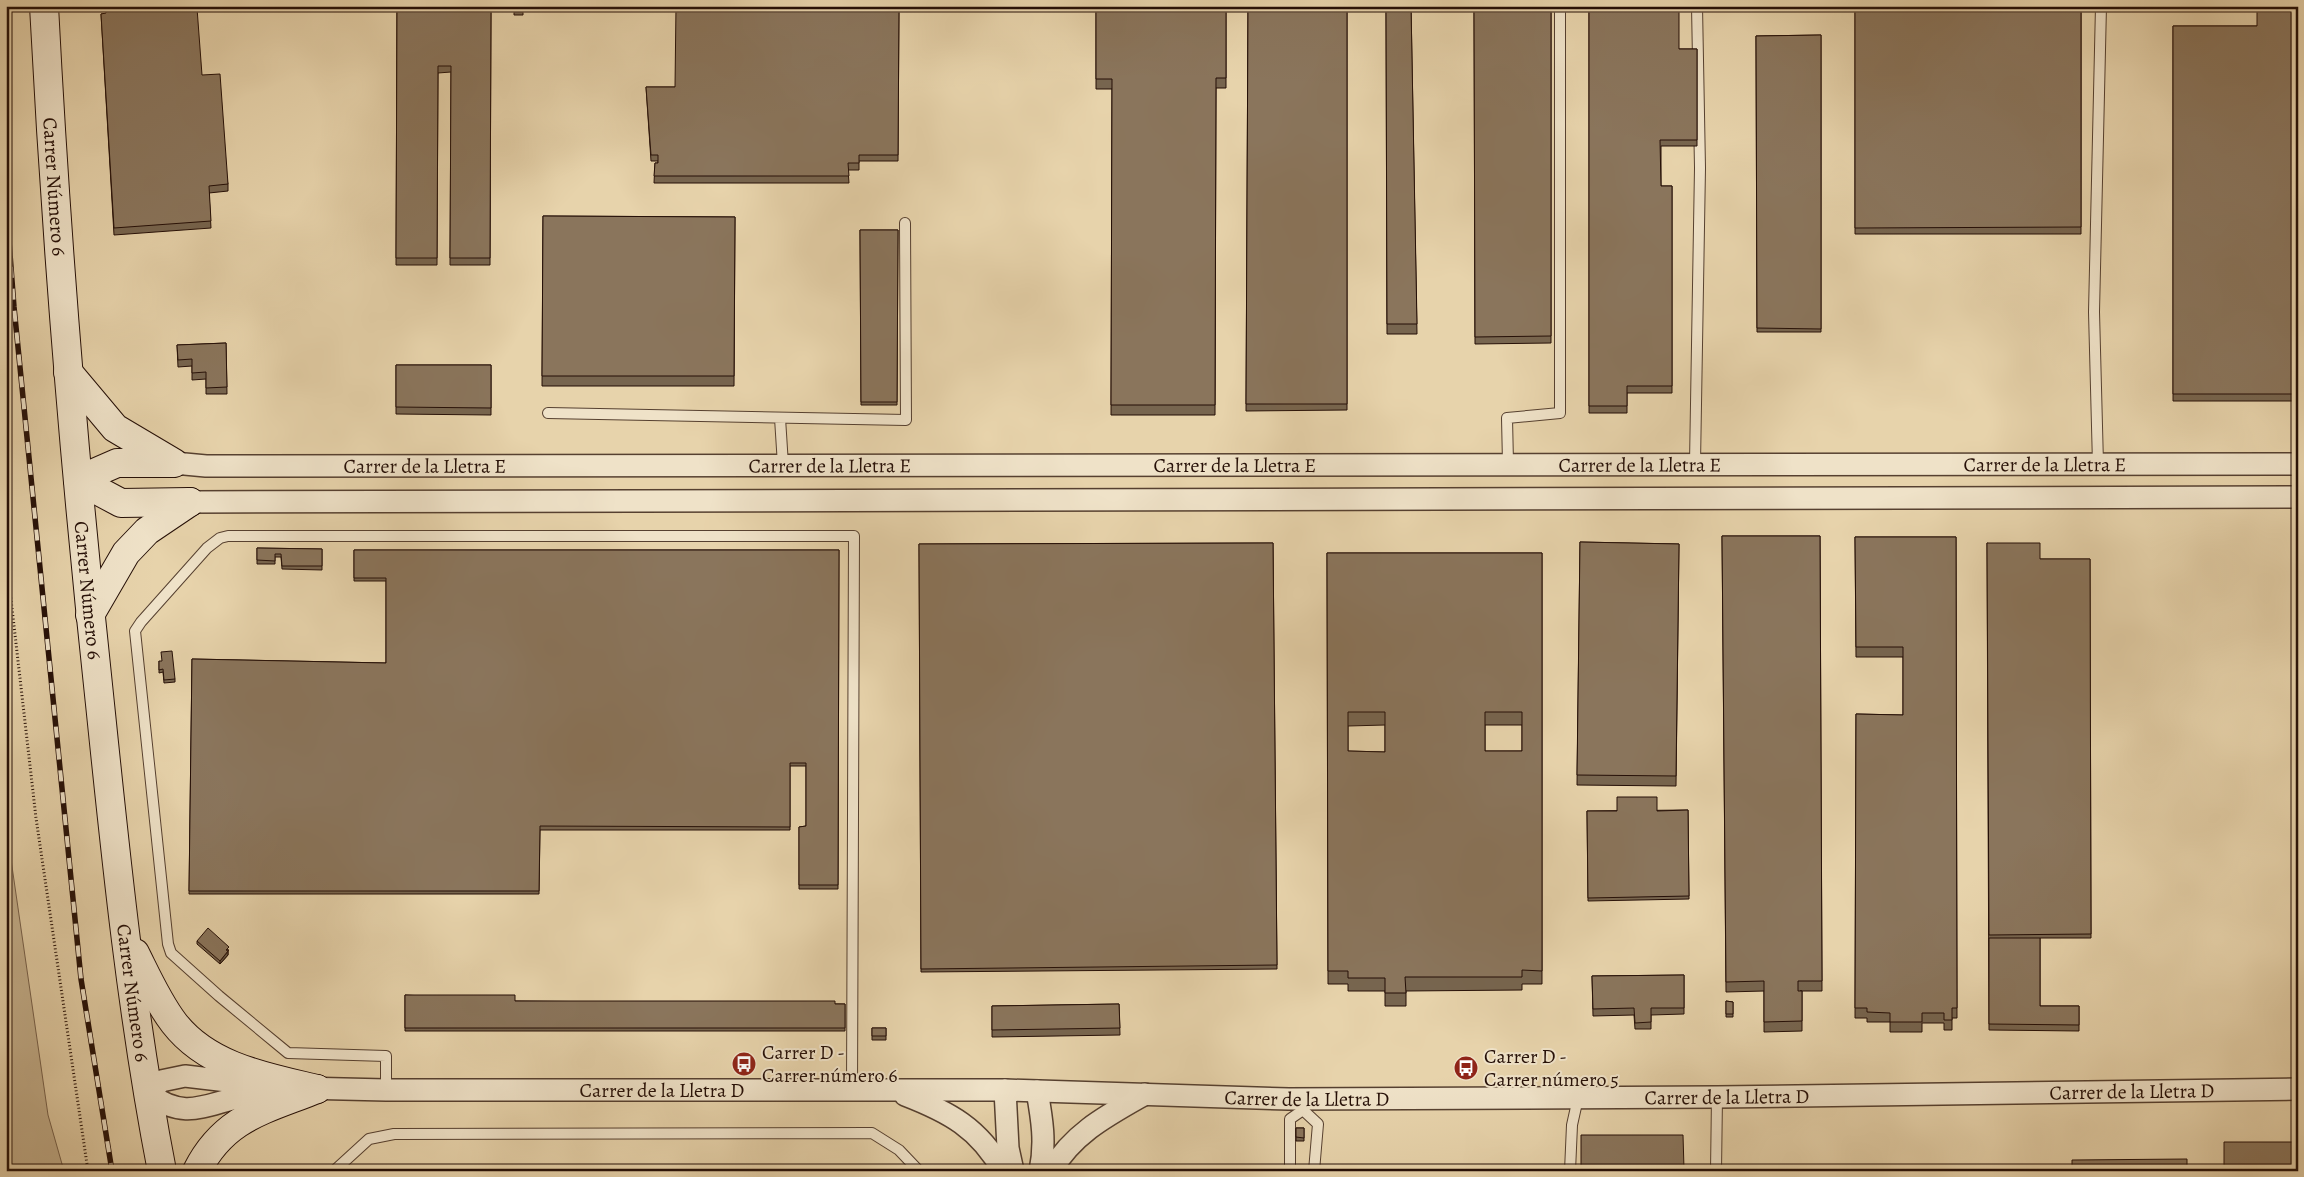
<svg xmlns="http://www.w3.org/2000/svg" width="2304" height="1177" font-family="Alegreya,serif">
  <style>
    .green { fill: #c6b28f; stroke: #76604b }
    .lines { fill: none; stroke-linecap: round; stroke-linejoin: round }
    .service-casing { stroke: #564030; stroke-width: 12 }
    .minor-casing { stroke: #564030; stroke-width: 24 }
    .secondary-casing { stroke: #250f07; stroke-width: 30 }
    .path { stroke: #250f07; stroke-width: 3; stroke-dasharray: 1 2.5; stroke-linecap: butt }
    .service { stroke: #efe2c8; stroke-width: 10 }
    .minor { stroke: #efe2c8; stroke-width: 21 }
    .secondary { stroke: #efe2c8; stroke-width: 28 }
    .rail-casing { stroke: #250f07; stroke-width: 5.5 }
    .rail { stroke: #efe2c8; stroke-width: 4; stroke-dasharray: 11; stroke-linecap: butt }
    .wall { fill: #77654f; stroke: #250f07; fill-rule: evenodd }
    .shaded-wall { fill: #615240; stroke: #250f07 }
    .building { fill: #8a755c; stroke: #250f07; fill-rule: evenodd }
    .labels { text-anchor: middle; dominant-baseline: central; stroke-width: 4; stroke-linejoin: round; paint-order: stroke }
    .street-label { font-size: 20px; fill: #250f07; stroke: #efe2c8 }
    .poi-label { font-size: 20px; fill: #250f07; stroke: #efe2c8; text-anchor: start }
  </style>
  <rect width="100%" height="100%" fill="#e7d3ab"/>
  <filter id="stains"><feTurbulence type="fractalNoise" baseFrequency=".004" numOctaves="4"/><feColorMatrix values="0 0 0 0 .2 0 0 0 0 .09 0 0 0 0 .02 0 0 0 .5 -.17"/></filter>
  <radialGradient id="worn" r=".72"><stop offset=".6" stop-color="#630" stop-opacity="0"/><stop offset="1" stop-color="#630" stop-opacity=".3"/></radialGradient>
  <path class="green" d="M6,825L48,1115L64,1171H6Z"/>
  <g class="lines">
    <defs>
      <path id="service" d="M548,413L906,420L905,223
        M780,418L783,465
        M1508,463L1507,418L1560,413V6
        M1695,463L1700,168L1697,6
        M2098,464L2094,312L2101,6
        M386,1090V1056L288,1053L219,996L171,953L168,944L135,631L141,622L207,548L220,538L228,536H854L852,1091
        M1303,1098V1110L1318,1124L1314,1171
        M334,1171L369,1139L394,1134L872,1133L899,1150L919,1171
        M1290,1171V1119L1303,1110
        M1570,1171L1572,1125L1578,1098
        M1716,1171L1717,1097"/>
      <g id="minor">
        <path id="s1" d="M174,463L206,466L2298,464"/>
        <path d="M190,502L2298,497"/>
        <path d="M270,1086L185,1076L161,1081L149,1094C186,1121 205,1104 245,1096C261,1092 279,1092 296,1091"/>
        <path id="s2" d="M301,1088L386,1090H1005L1289,1099L1717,1097L2298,1089"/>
        <path d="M1005,1090L1008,1148L1013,1171"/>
        <path d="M1037,1091C1042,1119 1046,1143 1040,1171"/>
        <path d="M905,1095C949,1112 979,1128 1003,1171"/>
        <path d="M1051,1171C1073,1133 1108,1115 1145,1094"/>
      </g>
      <g id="secondary">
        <path id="s3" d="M44,6C56,239 75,472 100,704C116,860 132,1017 162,1171"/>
        <path d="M68,372L115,428L174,463"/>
        <path d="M78,480L121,503L190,502"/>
        <path d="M78,480L117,463H172"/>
        <path d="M90,615L126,553L147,531L190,502"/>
        <path d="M135,953C147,977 158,1002 174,1023C208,1067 266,1077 317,1089"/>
        <path d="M197,1171C224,1117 265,1110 317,1089"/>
      </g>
    </defs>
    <use href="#service" class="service-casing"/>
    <use href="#minor" class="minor-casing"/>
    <use href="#secondary" class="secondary-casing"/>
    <path class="path" d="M6,556L36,818L88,1171"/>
    <use href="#service" class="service"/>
    <use href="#minor" class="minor"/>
    <use href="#secondary" class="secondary"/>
    <defs>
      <path id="rail" d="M6,201L14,307L81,979L112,1171"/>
    </defs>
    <use href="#rail" class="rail-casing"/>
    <use href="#rail" class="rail"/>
  </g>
  <path class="wall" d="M397,6H491L490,265H450L451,72L438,73L437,265H396Z
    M514,6H523V15H514Z
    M899,6L898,161H859V170H848L849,183H654L655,163H658V161H651L646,87H675Z
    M1096,6H1226V88H1216L1215,415H1111L1112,89H1096Z
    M1248,6H1347V410L1246,411Z
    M1386,6H1411L1417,334H1387Z
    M1474,6H1551V343L1475,344Z
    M1589,6L1679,49H1697V146H1661V186H1672V393H1627V413H1589Z
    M1855,6H2081V234H1855Z
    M2298,6V401H2173V26H2257Z
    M137,11L202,75L228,184V191L209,193L211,228L114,235L101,14Z
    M1821,35V332H1757L1756,36Z
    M543,216L735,217L734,386H542Z
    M860,230H898L897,405H861Z
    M226,343L227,394H206V379L192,380V366L178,367L177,345Z
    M396,365H491V415L396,414Z
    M1722,536H1820L1822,991H1800H1802V1031L1764,1032V991L1726,992Z
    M1855,537H1956L1957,1018H1952V1030H1944V1023H1922V1032H1890V1022H1867V1018H1855L1856,714L1903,715V657H1856Z
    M1580,542L1679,544L1676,786L1577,785Z
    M1273,543L1277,969L921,972L919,544Z
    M1987,543L2040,559H2090L2091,938H2040V1006H2079V1031L1989,1030Z
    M257,548L322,549V570L282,569L281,557H275V564H257Z
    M354,550H839L838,889H799V827L806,826V766H790V830H540L539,894H189L192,659L386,663V581H354Z
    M1327,553H1542V984H1522V990L1406,991V1006H1385V991H1348V984H1328ZM1385,725V752L1348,751V726ZM1485,725H1522V751H1485Z
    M159,661L175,679V682L164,683L163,672L159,673Z
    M1688,810L1689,899L1588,901L1587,811Z
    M197,941L229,950L228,951V955L220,964L197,944Z
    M1684,975V1014L1651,1015V1029H1635L1634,1015L1593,1016L1592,976Z
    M405,995L515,1001L845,1004V1031H405Z
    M1726,1001L1733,1002V1017H1726Z
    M1119,1004L1120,1035L992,1037V1006Z
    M872,1028H886V1040H872Z
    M1296,1128H1304V1141H1296Z"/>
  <path class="shaded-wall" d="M228,951V955L220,964V961Z"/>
  <path class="building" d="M137,6V11L197,8L202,75L220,74L228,184L209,186L211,221L114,228L101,14L106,13V9Z
    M397,6H491L490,258H450L451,66H438L437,258H396Z
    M514,6H523V12H514Z
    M676,6H899L898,155H859V163H848L849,176H654L655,163H658V155H651L646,87H675Z
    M1096,6H1226V78H1216L1215,405H1111L1112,79H1096Z
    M1248,6H1347V404H1246Z
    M1386,6H1411L1417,324H1387Z
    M1474,6H1551V336L1475,337Z
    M1589,6H1679V49H1697V140H1660L1661,186H1672V386H1627V406H1589Z
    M1855,6H2081V227L1855,228Z
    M2257,6H2298V394H2173V26H2257Z
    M1821,35V329L1757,328L1756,36Z
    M543,216L735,217L734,376H542Z
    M860,230H898L897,402H861Z
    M226,343L227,387L206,388V372L192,373V359L178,360L177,345Z
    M396,365H491V408L396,407Z
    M1722,536H1820L1822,981H1798V991H1802V1021L1764,1022V981L1726,982Z
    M1855,537H1956L1957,1008H1952V1020H1944V1013H1922V1022H1890V1013L1867,1012V1008H1855L1856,714L1903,715V647H1856Z
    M1580,542L1679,544L1676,776L1577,775Z
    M1273,543L1277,965L921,969L919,544Z
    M1987,543H2040V559H2090L2091,934L1989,935Z
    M257,548L322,549V566H282L281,554H275V561L257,560Z
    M354,550H839L838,885H799V827L806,826V763H790V827L540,826L539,891H189L192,659L386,663V578H354Z
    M1327,553H1542V971L1522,970V977H1405L1406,993H1385V978H1348V971H1328ZM1348,712H1385V752L1348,751ZM1485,712H1522V751H1485Z
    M172,651L175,679L164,680L163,669L159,670V661H162L161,652Z
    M1617,797H1657V811L1688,810L1689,896L1588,898L1587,811H1617Z
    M208,928L229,947L226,950L228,951L220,961L197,941Z
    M1989,938H2040V1006H2079V1025L1989,1024Z
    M1684,975V1008H1651V1022L1635,1023L1634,1008L1593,1009L1592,976Z
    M405,995H515V1001H835V1004H845V1028H405Z
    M1726,1001L1733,1002V1014H1726Z
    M1119,1004L1120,1028L992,1030V1006Z
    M872,1028H886V1036H872Z
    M1296,1128H1304V1138L1296,1137Z
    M1581,1135H1683L1684,1169H1689L1688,1171H1576L1581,1170Z
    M2224,1142H2298V1171H2224Z
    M2187,1159V1171H2072V1160Z"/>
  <defs>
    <symbol id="bus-disc" viewBox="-11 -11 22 22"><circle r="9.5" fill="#8f2418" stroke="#efe2c8"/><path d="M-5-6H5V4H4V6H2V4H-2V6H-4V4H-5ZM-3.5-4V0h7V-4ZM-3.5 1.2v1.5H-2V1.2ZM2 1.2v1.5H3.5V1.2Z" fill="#fff"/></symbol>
  </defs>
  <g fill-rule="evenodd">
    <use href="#bus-disc" x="730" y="1050" width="28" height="28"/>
    <use href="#bus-disc" x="1452" y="1054" width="28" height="28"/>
  </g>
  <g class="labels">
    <g class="street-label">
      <text stroke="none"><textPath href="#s3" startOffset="181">Carrer Número 6</textPath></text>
      <text stroke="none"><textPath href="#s1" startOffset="1466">Carrer de la Lletra E</textPath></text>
      <text stroke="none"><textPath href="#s1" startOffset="1061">Carrer de la Lletra E</textPath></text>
      <text stroke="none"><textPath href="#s1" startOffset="1871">Carrer de la Lletra E</textPath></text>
      <text stroke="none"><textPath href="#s1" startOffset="656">Carrer de la Lletra E</textPath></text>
      <text stroke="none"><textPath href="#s1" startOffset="251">Carrer de la Lletra E</textPath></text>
      <text stroke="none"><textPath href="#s3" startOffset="586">Carrer Número 6</textPath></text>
      <text stroke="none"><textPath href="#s3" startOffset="991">Carrer Número 6</textPath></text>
      <text stroke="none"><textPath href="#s2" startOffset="361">Carrer de la Lletra D</textPath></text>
      <text stroke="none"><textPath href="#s2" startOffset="1831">Carrer de la Lletra D</textPath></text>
      <text stroke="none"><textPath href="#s2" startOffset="1006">Carrer de la Lletra D</textPath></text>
      <text stroke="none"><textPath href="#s2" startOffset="1426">Carrer de la Lletra D</textPath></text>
    </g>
    <g class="poi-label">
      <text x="762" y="1052">Carrer D -<tspan x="762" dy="23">Carrer número 6</tspan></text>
      <text x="1484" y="1056">Carrer D -<tspan x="1484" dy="23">Carrer número 5</tspan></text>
    </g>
  </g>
  <rect width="2304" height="1177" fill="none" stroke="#e7d3ab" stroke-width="25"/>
  <rect x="8" y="8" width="2289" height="1162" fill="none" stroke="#250f07" stroke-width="2.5"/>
  <rect x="12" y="12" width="2279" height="1152" fill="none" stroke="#250f07"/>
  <rect width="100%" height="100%" filter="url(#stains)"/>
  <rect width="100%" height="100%" fill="url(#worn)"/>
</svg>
